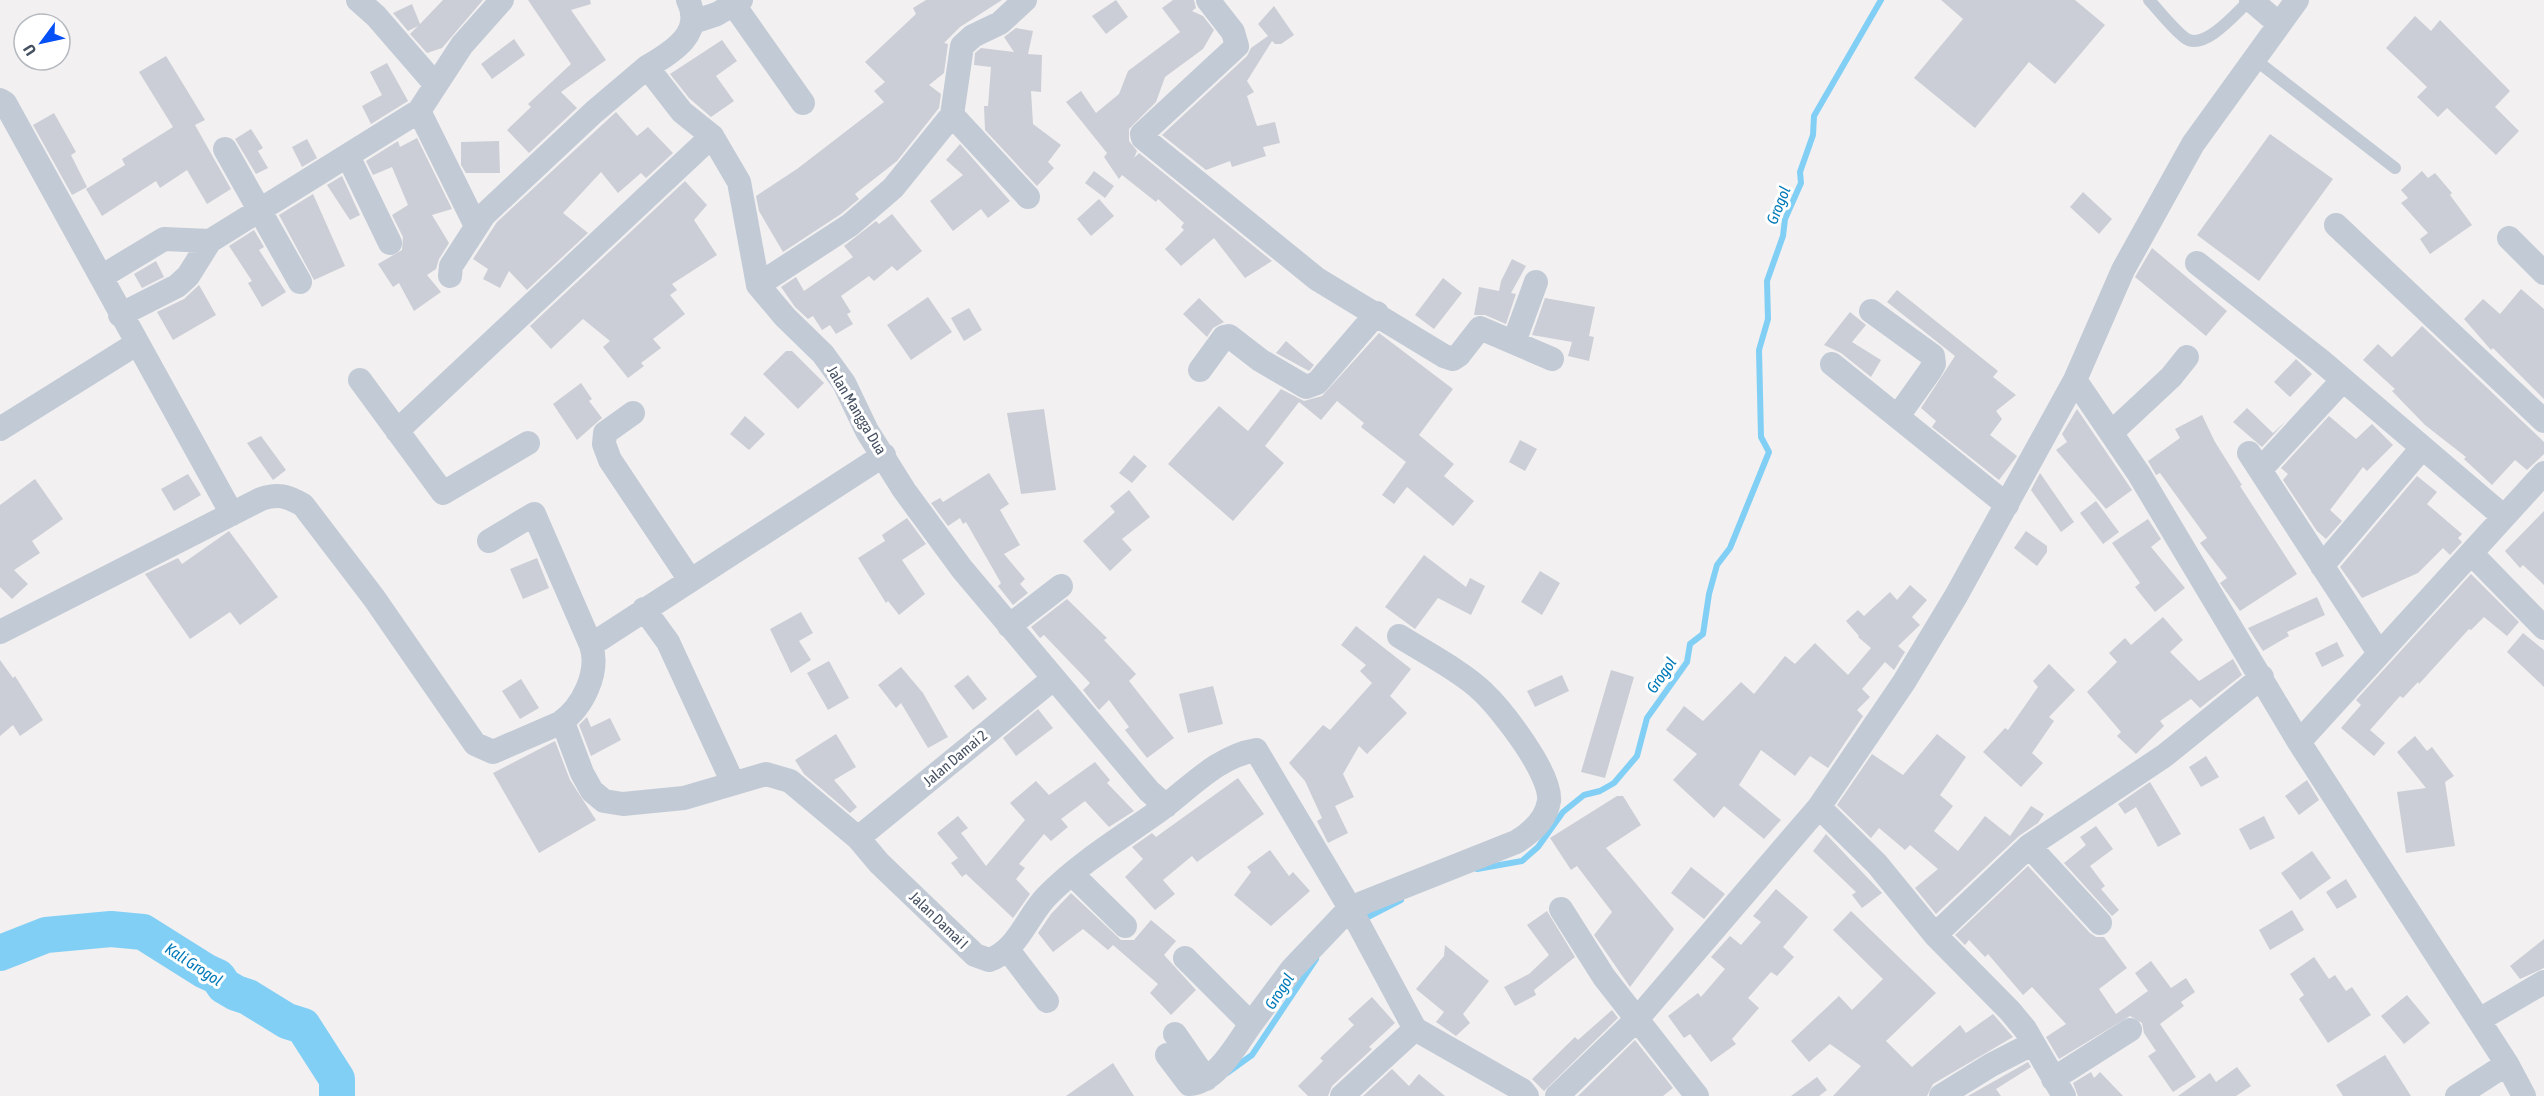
<svg xmlns="http://www.w3.org/2000/svg" width="2544" height="1096" font-family="'Asap Condensed',sans-serif">
  <style>
    .lines { fill: none; stroke-linecap: round; stroke-linejoin: round }
    .stream { stroke: #82cff6; stroke-width: 6 }
    .river { stroke: #82cff6; stroke-width: 36 }
    .building { fill: #cbced6 }
    .lane { stroke: #c2cad6; stroke-width: 12 }
    .street { stroke: #c2cad6; stroke-width: 24 }
    .labels { text-anchor: middle; dominant-baseline: central; stroke-width: 6; stroke-linejoin: round; paint-order: stroke }
    .street-label { font-size: 15px; fill: #455060; stroke: #fff }
    .water-label { font-size: 16px; font-style: italic; fill: #007ab8; stroke: #fff }
  </style>
  <rect width="100%" height="100%" fill="#f2f0f0"/>
  <g class="lines">
    <path class="stream" d="M1477,869L1522,861L1538,847L1563,812L1584,795L1600,791L1614,783L1637,756L1647,718L1687,662L1690,644L1703,634L1709,594L1717,565L1730,548L1769,452L1761,437L1759,350L1768,319L1767,281L1783,236L1785,219L1801,183L1800,172L1813,135L1814,116L1881,0
      M1362,920L1401,900
      M1227,1073L1252,1055L1316,959"/>
    <path class="river" d="M0,953L46,935L111,929L143,932L205,971L218,977L224,986L236,993L248,997L287,1021L303,1026L337,1079V1096"/>
  </g>
  <path class="building" d="M443,0H483L442,48L427,53L410,34L418,26L408,31L393,13L412,4L420,24Z
    M528,0H590L591,4L571,10L606,60L561,92L577,108L529,153L507,130L531,107L528,104L571,64Z
    M926,0H1002L960,27L944,43L948,44L944,73L929,85L941,94L939,108L897,161L855,194L859,199L841,214L783,252L759,211L756,196L797,169L884,102L874,91L885,82L865,62L916,14L913,8Z
    M1116,0L1128,17L1106,34L1092,16Z
    M1173,0H1194L1196,8L1192,11L1203,16L1214,30L1203,49L1165,77L1156,102L1129,129V141L1137,151L1134,158L1139,153L1272,261L1245,278L1214,238L1181,266L1165,249L1184,230L1181,227L1184,223L1158,199L1156,202L1122,175L1119,179L1104,157L1107,153L1066,102L1081,91L1096,113L1119,94L1128,71L1180,32L1162,8Z
    M1941,0H2075L2105,25L2055,84L2029,62L1975,128L1914,78L1963,19Z
    M1274,6L1294,35L1281,44H1275L1272,41L1247,81L1254,92L1247,96L1257,126L1275,122L1280,143L1263,147L1266,156L1232,167L1230,161L1206,170L1162,135L1247,56L1251,48L1268,36L1258,24Z
    M2415,16L2431,31L2440,20L2510,91L2495,107L2519,131L2496,155L2447,108L2438,117L2417,97L2427,87L2386,48Z
    M1016,28L1033,31L1028,54L1042,55L1041,92L1031,91L1033,124L1061,145L1048,162L1054,168L1037,186L985,130L984,106H988L991,67L974,65L975,53L981,48L1014,52L1004,37Z
    M514,39L525,55L492,79L481,64Z
    M722,40L737,61L716,76L734,101L711,117L689,98L670,74Z
    M166,56L205,120L195,125L231,189L207,204L187,170L160,188L156,181L102,216L86,189L125,165L122,159L173,127L139,72Z
    M387,63L408,101L371,124L362,106L382,95L370,72Z
    M616,112L637,136L648,127L673,153L646,178L641,173L618,193L601,172L563,213L588,233L527,290L509,271L500,288L483,279L488,269L473,259L497,222Z
    M54,113L76,152L71,155L87,187L72,195L33,125Z
    M251,129L263,148L258,151L268,168L256,174L235,139Z
    M2270,134L2333,179L2259,281L2197,235Z
    M417,138L452,209L432,215L449,243L439,259L436,269L427,275L441,292L414,311L399,283L393,287L378,264L402,250L403,237L392,215L408,205L392,167L373,175L366,161L398,141L400,147Z
    M307,139L317,158L302,167L292,147Z
    M499,141L500,173H466L461,165V142Z
    M960,144L1010,201L988,218L981,209L953,231L930,201L963,175L946,160Z
    M1094,171L1114,186L1105,198L1085,183Z
    M2422,171L2428,178L2435,173L2452,193L2450,195L2472,225L2430,254L2420,239L2428,233L2401,203L2408,198L2401,190Z
    M342,176L360,215L350,220L327,185Z
    M685,181L707,205L694,220L717,255L672,284L677,290L670,295L685,314L653,339L661,348L641,363L644,366L628,378L603,347L610,341L583,319L551,349L530,326Z
    M2083,192L2112,219L2099,234L2070,207Z
    M313,194L345,266L314,280L279,215Z
    M1099,199L1114,216L1091,236L1077,219Z
    M892,214L922,251L897,271L892,266L874,281L869,276L841,296L851,312L847,314L853,324L836,334L830,325L822,330L813,316L808,319L795,307L781,287L796,277L804,291L853,257L844,246L876,221L879,224Z
    M254,230L264,247L259,250L286,292L262,307L248,283L252,281L229,246Z
    M2152,248L2227,311L2206,336L2135,277Z
    M1512,259L1526,266L1511,293L1516,294L1506,324L1485,315H1474L1479,287L1499,291L1501,281Z
    M156,261L164,277L142,288L134,274Z
    M1443,278L1462,293L1434,329L1415,315Z
    M199,285L216,315L173,340L157,312L184,299Z
    M2521,289L2544,309V399L2493,348L2491,350L2464,319L2483,299L2500,314Z
    M1897,290L1998,371L1993,377L2016,395L1996,411L2002,419L1990,435L2017,456L1999,480L1932,427L1936,421L1921,408L1955,356L1887,302Z
    M928,297L952,332L911,360L887,325Z
    M1199,298L1224,322L1213,328L1207,337L1183,314Z
    M1545,298L1595,307L1589,336L1594,337L1589,361L1568,356L1572,342L1532,335Z
    M969,308L982,330L964,341L951,318Z
    M1850,312L1866,325L1852,342L1881,360L1871,377L1841,353L1824,345Z
    M2422,326L2544,442V454L2527,470L2515,460L2492,485L2464,459L2466,457L2425,425L2392,391L2395,389L2363,360L2378,344L2392,357Z
    M1379,333L1453,389L1419,435L1454,464L1444,476L1474,501L1453,526L1407,487L1394,504L1382,495L1406,462L1361,427L1364,423L1337,401L1321,420L1299,402L1265,446L1284,463L1233,521L1168,464L1219,406L1248,431L1281,389L1304,401L1322,396Z
    M1286,341L1314,365L1309,371L1276,353Z
    M786,351H792L824,383L798,409L763,374Z
    M2296,359L2312,374L2290,397L2274,382Z
    M581,383L592,399L589,401L602,418L577,440L553,404Z
    M2247,408L2273,433L2286,421L2262,447L2233,422Z
    M1044,409L1056,490L1021,494L1007,413Z
    M2077,409L2132,490L2106,509L2056,450L2067,442L2062,434Z
    M2202,415L2215,442L2242,485L2240,486L2297,574L2240,611L2220,583L2227,578L2200,543L2207,538L2160,473L2156,475L2148,461L2180,438L2175,429Z
    M745,416L765,434L749,450L730,434Z
    M2329,416L2356,439L2372,424L2393,445L2367,471L2363,467L2330,510L2342,521L2326,539L2317,531L2283,480L2288,474L2281,468Z
    M261,436L286,470L273,480L247,443Z
    M1520,440L1537,449L1525,471L1509,462Z
    M1134,455L1147,466L1132,483L1119,473Z
    M989,473L1009,504L1000,510L1020,545L1004,554L1025,579L1020,584L1028,593L1013,605L998,586L1001,583L966,522L963,524L960,518L948,526L931,503L940,498L943,502Z
    M2040,473L2074,522L2061,532L2031,490Z
    M188,474L201,495L174,511L161,489Z
    M2417,476L2437,492L2427,504L2462,534L2458,538L2462,542L2450,555L2443,548L2418,573L2362,598L2340,567Z
    M35,479L63,519L32,541L40,553L14,570L28,584L12,599L0,587V505Z
    M1129,490L1150,517L1122,539L1132,550L1110,571L1083,541L1115,512L1110,506Z
    M2096,501L2119,532L2103,544L2080,513Z
    M2544,511V585L2523,565L2520,568L2505,551Z
    M907,518L926,544L902,560L925,594L899,615L888,601L886,603L858,558L885,541L882,535Z
    M2148,519L2161,539L2151,547L2185,588L2155,612L2135,587L2140,583L2112,543Z
    M229,531L278,597L240,625L230,612L190,639L145,574L178,558L182,564Z
    M2026,531L2047,546V552L2037,566L2014,548Z
    M1424,555L1466,587L1470,578L1485,586L1471,615L1438,598L1415,629L1385,607Z
    M537,558L549,588L523,599L510,569Z
    M1540,571L1560,583L1542,615L1521,602Z
    M2471,574L2519,622L2507,636L2484,617L2471,630L2469,629L2419,684L2418,682L2403,698L2400,696L2370,730L2385,743L2374,756L2341,728L2361,705L2356,700Z
    M1910,585L1927,600L1912,617L1920,625L1898,646L1905,652L1894,670L1885,662L1862,689L1870,697L1857,710L1863,716L1828,768L1810,756L1795,776L1761,750L1739,785L1781,820L1764,839L1724,806L1714,818L1673,780L1697,754L1666,730L1684,706L1703,721L1741,682L1754,694L1785,656L1795,664L1815,643L1848,675L1871,648L1858,637L1859,636L1846,621L1858,610L1864,616L1890,592L1897,600Z
    M2317,597L2325,615L2287,632L2289,636L2263,651L2248,628Z
    M1067,599L1107,638L1104,640L1136,674L1129,681L1174,738L1147,758L1125,730L1129,727L1109,700L1099,710L1083,690L1090,683L1044,635L1040,638L1031,627Z
    M801,612L813,633L799,641L811,660L791,673L770,629Z
    M2163,617L2183,640L2170,652L2199,681L2233,659L2242,675L2200,708L2191,699L2160,721L2164,726L2136,754L2117,736L2121,732L2087,692L2117,662L2109,653L2125,638L2131,645Z
    M1356,626L1411,669L1390,696L1407,713L1367,754L1359,746L1343,774L1354,797L1335,806L1348,833L1328,843L1317,821L1322,818L1305,781L1289,763L1323,725L1330,730L1372,683L1360,671L1366,665L1341,645Z
    M2523,633L2544,650V687L2507,652Z
    M2337,642L2344,656L2322,667L2315,653Z
    M0,660L13,678L15,676L43,720L20,736L13,725L0,736Z
    M829,661L849,698L828,710L807,673Z
    M2049,664L2075,690L2049,717L2054,721L2032,753L2043,763L2021,787L1983,752L2005,728L2008,730L2038,687L2033,681Z
    M901,667L923,693L948,737L928,748L901,703L896,708L878,685Z
    M1611,670L1634,677L1605,778L1581,772Z
    M968,675L987,699L973,710L954,686Z
    M1562,675L1569,691L1535,707L1527,691Z
    M521,679L539,708L520,719L502,691Z
    M1213,686L1223,724L1188,733L1179,694Z
    M1038,709L1053,728L1016,756L1003,738Z
    M587,717L591,727L610,718L621,740L591,756L579,725Z
    M836,734L856,767L834,780L857,807L850,813L804,774L795,760Z
    M1937,734L1966,757L1940,795L1953,806L1934,831L1958,851L1985,816L2010,836L2031,806L2044,814L2038,823L2019,836L1936,914L1915,888L1938,869L1910,845L1905,850L1879,828L1871,838L1837,805L1872,754L1903,775Z
    M2415,736L2427,751L2432,747L2454,776L2445,782L2455,846L2406,853L2397,792L2426,788L2397,752Z
    M555,741L570,780L596,820L539,853L493,773Z
    M2206,756L2219,777L2201,787L2189,767Z
    M1095,762L1110,780L1107,783L1134,811L1109,827L1085,801L1061,819L1068,827L1051,841L1044,834L1019,864L1025,868L1016,879L1030,894L1013,918L966,874L962,877L951,863L958,858L937,833L958,816L968,828L961,833L986,866L1025,820L1010,803L1036,781L1049,795Z
    M1238,778L1264,814L1197,862L1192,856L1163,880L1175,894L1155,910L1125,877L1143,859L1132,847L1152,833L1156,837Z
    M2307,780L2319,800L2299,815L2285,796Z
    M2150,782L2181,834L2158,847L2136,807L2125,814L2118,804Z
    M1617,796H1623L1641,825L1606,848L1674,929L1630,987L1594,935L1612,912L1577,866L1571,870L1550,838Z
    M2264,816L2275,838L2250,850L2239,829Z
    M2096,826L2113,849L2090,866L2105,886L2101,889L2119,910L2112,916L2064,863L2086,845L2080,837Z
    M1826,834L1882,893L1862,908L1852,895L1856,892L1813,851Z
    M1270,850L1289,876L1293,872L1310,891L1271,926L1234,895L1251,872L1247,867Z
    M2312,851L2331,878L2300,900L2281,873Z
    M2028,866L2090,933L2096,937H2104L2127,968L2099,989L2116,1014L2148,991L2135,973L2151,961L2171,988L2186,978L2195,992L2181,1002L2184,1006L2160,1024L2196,1077L2173,1092L2148,1056L2156,1051L2144,1033L2142,1023L2130,1016L2059,1059L2046,1037L2066,1024L2032,987L2023,995L1988,954L1985,957L1969,940L1965,945L1955,935Z
    M1691,867L1725,894L1704,919L1671,893Z
    M2346,879L2357,897L2337,909L2326,892Z
    M1776,889L1808,917L1783,947L1794,957L1777,976L1771,972L1748,998L1759,1008L1732,1039L1736,1044L1711,1062L1690,1034L1684,1038L1668,1016L1698,993L1701,997L1725,969L1711,957L1730,936L1741,945L1761,922L1753,916Z
    M1071,893L1121,940H1134L1151,920L1176,941L1164,955L1196,990L1171,1015L1150,993L1158,984L1113,945L1108,950L1083,929L1053,952L1038,933L1051,914Z
    M2292,910L2304,930L2270,950L2259,930Z
    M1547,911L1575,957L1534,990L1536,995L1515,1006L1504,987L1529,974L1549,955L1527,925Z
    M1851,911L1936,993L1886,1041L1912,1067L1960,1025L1966,1033L1993,1014L2013,1037L1933,1084L1927,1096H1833L1861,1066L1830,1044L1809,1062L1791,1041L1839,996L1852,1010L1883,979L1833,930Z
    M2544,939V968L2520,979L2510,966Z
    M1445,945L1489,981L1463,1014L1470,1023L1456,1036L1436,1022L1444,1012L1416,989L1444,956Z
    M2314,957L2329,979L2335,975L2346,991L2352,987L2371,1015L2328,1043L2299,999L2304,995L2290,974Z
    M2407,995L2430,1023L2404,1044L2381,1016Z
    M1372,997L1395,1023L1369,1047L1372,1049L1332,1086L1328,1096H1308L1298,1086L1323,1061L1320,1058L1354,1025L1348,1019Z
    M1612,1010L1618,1018L1544,1091L1532,1079L1575,1037L1578,1040Z
    M1635,1040L1673,1088L1663,1096H1578Z
    M2385,1055L2411,1096H2343L2336,1085Z
    M2028,1062L2031,1067L1996,1089L2001,1096H1968Z
    M1113,1063L1134,1096H1066Z
    M2237,1067L2251,1086L2236,1096H2178L2210,1073L2216,1082Z
    M1392,1069L1409,1086L1419,1074L1445,1096H1363Z
    M2091,1072L2094,1078L2100,1072L2123,1096H2078L2073,1083Z
    M1817,1077L1827,1090L1819,1096H1791Z"/>
  <g class="lines">
    <path class="lane" d="M2149,0C2160,12 2172,28 2185,38C2204,52 2237,12 2250,0
      M2253,58L2395,168"/>
    <path class="street" d="M358,0L376,16L435,84
      M688,0C704,33 673,52 647,67L682,112L712,136L739,182L758,285L785,317L823,354L844,383L867,431L904,490L962,569L1149,791L1166,806
      M1208,0L1233,32L1237,46L1142,134L1143,138L1317,279L1444,356L1453,359L1459,355L1480,328L1552,359
      M2251,0L2279,24
      M2297,0L2193,144L2123,270L2075,380L2139,474L2299,742L2507,1064L2524,1096
      M734,5L803,103
      M693,22L717,14L741,0
      M0,100L5,103L232,514
      M419,111L476,226
      M952,115L1028,197
      M225,149L300,282
      M348,156L390,243
      M2336,225L2544,421
      M2509,238L2544,273
      M2197,263L2320,360L2504,517
      M450,276L451,266L484,215L594,112L647,67
      M101,277L164,239L210,241L419,111L462,45L502,0
      M758,285L850,225L893,188L952,115L962,46L973,36L1000,23L1025,0
      M1871,311L1933,356L1934,364L1930,371L1898,416
      M120,315L177,286L188,276L210,241
      M1514,342L1536,282
      M1832,364L2007,505
      M1200,370L1224,337L1229,336L1260,360L1306,387L1317,383L1377,313
      M360,380L443,493L528,443
      M633,413L605,433L604,444L610,460L690,580
      M0,429L136,344
      M397,431L712,136
      M2111,433L2171,377L2187,357
      M2249,453L2379,653
      M2260,470L2342,381
      M489,541L534,514L591,645C600,672 583,707 560,723
      M2472,554L2544,628
      M2322,566L2422,448
      M644,609L668,642L733,783
      M1009,626L1061,586
      M0,632L261,499C278,493 287,496 303,505L374,598L475,744L493,752L560,723L564,725L582,773L592,791L604,801L623,804L684,798L766,774L790,781L858,838L879,863L975,955L989,960C1017,951 1027,917 1046,897C1078,864 1119,839 1156,813C1187,791 1217,756 1256,750L1350,908L1415,1029L1522,1090L1527,1096
      M591,645L884,455
      M2299,742L2544,473
      M1819,807L1877,864L1935,935L2010,1011L2025,1029L2064,1096
      M858,838L1053,679
      M2029,846L2100,923
      M1073,875L1125,926
      M1561,909L1604,977L1697,1096
      M1935,935L2029,846L2164,756L2262,677
      M1008,950L1047,1001
      M1185,958L1251,1024L1292,969L1350,908L1516,842C1531,833 1546,820 1549,801C1552,774 1502,710 1483,692C1464,673 1423,651 1399,636
      M2479,1020L2544,982
      M1175,1034L1206,1079
      M1167,1055L1189,1084C1217,1082 1236,1045 1251,1024
      M2053,1079L2130,1030
      M1342,1096L1415,1029
      M1557,1096L1638,1018L1819,807L1904,682L1956,596L2075,380
      M1941,1096L1991,1065L2032,1044
      M2457,1096L2507,1064"/>
  </g>
  <g class="labels">
    <g class="street-label">
      <text transform="translate(857 410) rotate(59)">Jalan Mangga Dua</text>
      <text transform="translate(955 758) rotate(-40)">Jalan Damai 2</text>
      <text transform="translate(939 920) rotate(44)">Jalan Damai I</text>
    </g>
    <g class="water-label">
      <text transform="translate(1778 205) rotate(-68)">Grogol</text>
      <text transform="translate(1661 675) rotate(-55)">Grogol</text>
      <text transform="translate(194 964) rotate(33)">Kali Grogol</text>
      <text transform="translate(1279 991) rotate(-57)">Grogol</text>
    </g>
  </g>
  <g transform="translate(42 42) rotate(237)"><circle r="28" fill="#ffffff" stroke="#b5b9bf" stroke-width="1.5"/>
  <path d="M0-4.5L10 22L0 15L-10 22Z" fill="#0550f7"/>
  <text y="-9" font-size="16" font-weight="bold" text-anchor="middle" fill="#455060">U</text>
  </g>
</svg>
